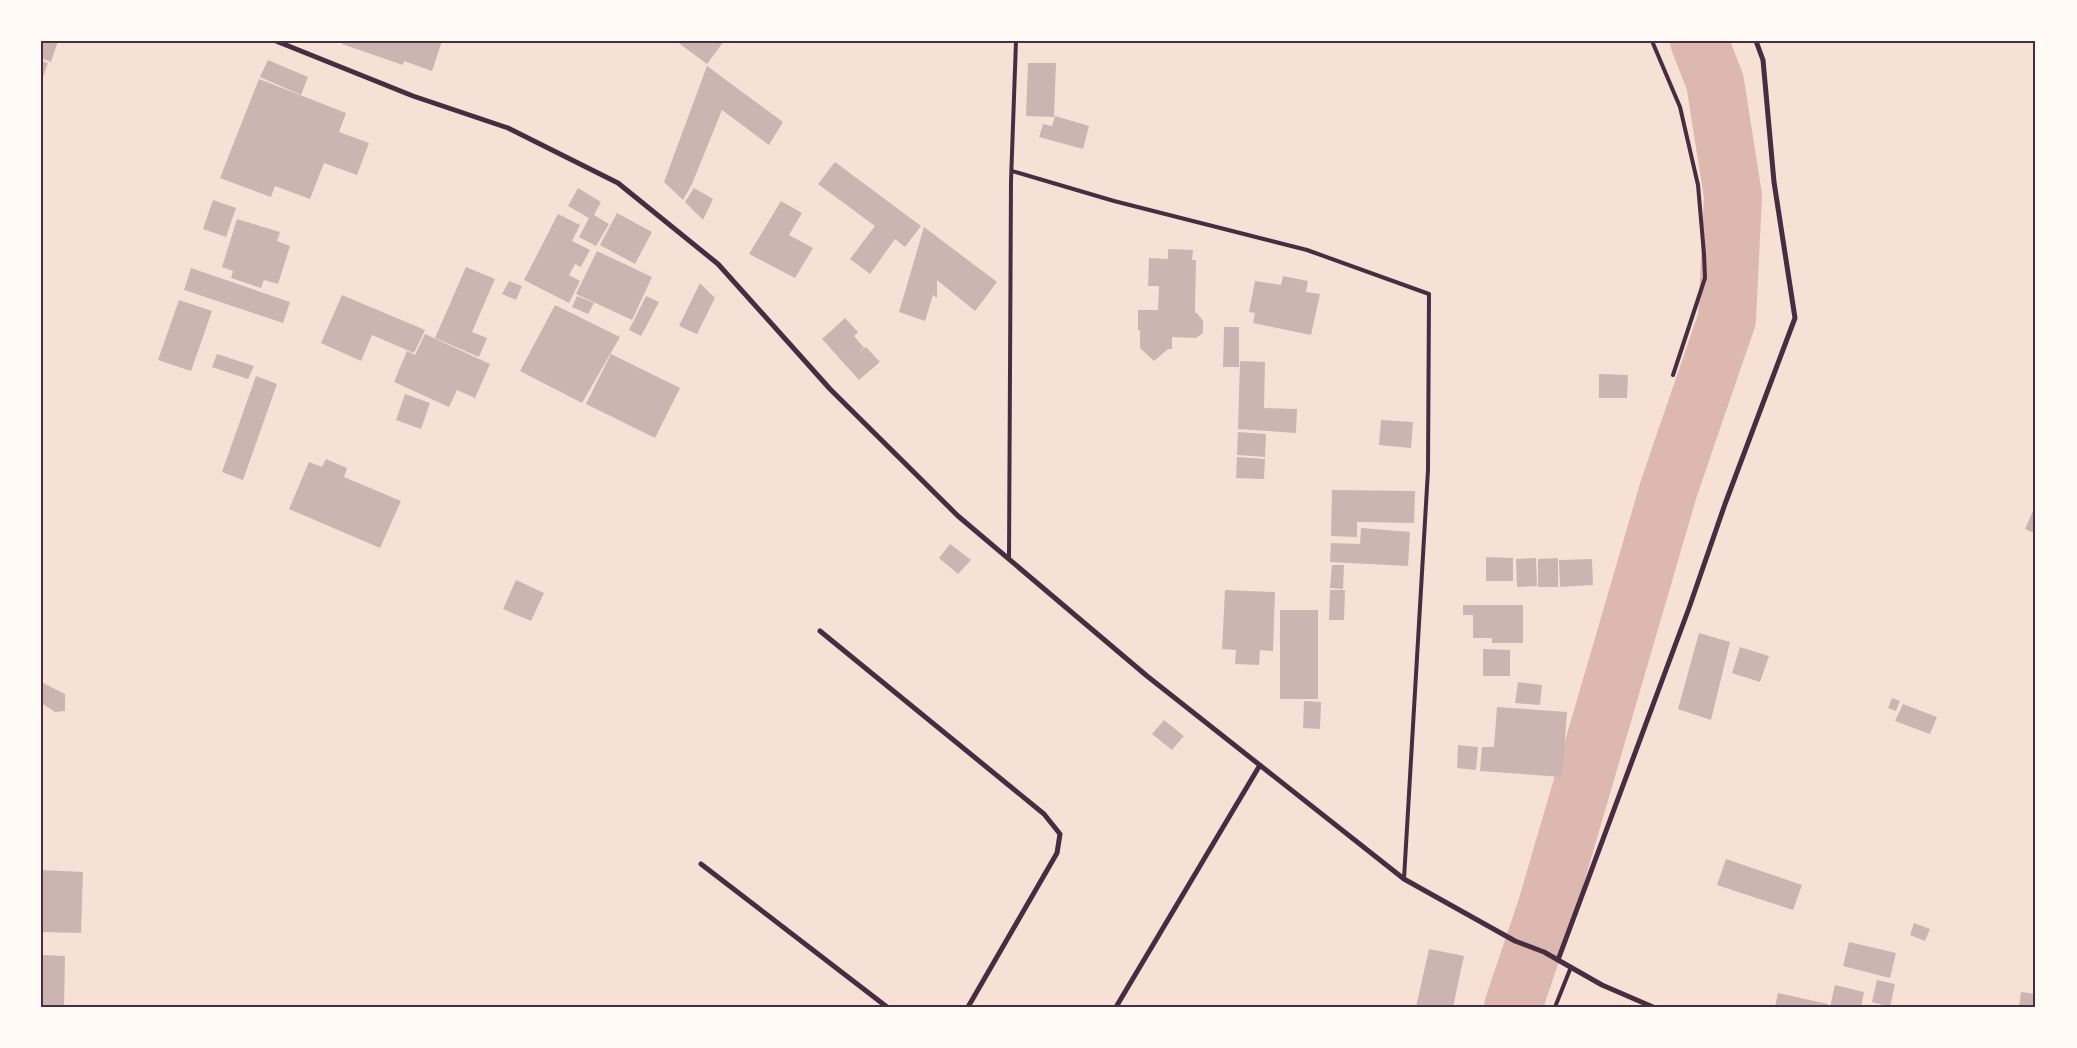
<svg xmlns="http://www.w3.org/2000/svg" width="2077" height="1048" font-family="'Golos Text',sans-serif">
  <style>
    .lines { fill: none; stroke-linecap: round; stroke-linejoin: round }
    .river { stroke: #dcb8b0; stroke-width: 58 }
    .building { fill: #ccb4b1 }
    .service { stroke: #4a2c40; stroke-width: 4 }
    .minor { stroke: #4a2c40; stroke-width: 5 }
    .neatline { fill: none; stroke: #4a2c40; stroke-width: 2 }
  </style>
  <rect width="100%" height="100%" fill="#f7e1d7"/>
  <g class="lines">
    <path class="river" d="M1513,1007L1547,906L1669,488L1727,319L1733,196L1715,82L1699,41"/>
  </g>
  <path class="building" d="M41,41H58L51,62L41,58Z
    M343,41H442L432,71L404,61L403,65L342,44Z
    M676,41H724L707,64Z
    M268,60L308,77L301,95L260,77Z
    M41,61L48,63L42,80H41Z
    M1028,63H1056L1054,117L1026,116Z
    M707,66L783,122L769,145L722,110L692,184L683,200L664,182Z
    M259,79L346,113L339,132L369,143L357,175L324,163L310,199L275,186L271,197L220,178Z
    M1055,116L1089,126L1083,149L1039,137L1043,124L1052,126Z
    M835,162L921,226L905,247L895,239L870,274L850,259L875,226L818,184Z
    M578,188L601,202L594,215L609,224L596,246L579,237L589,218L568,206Z
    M694,188L713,199L703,220L685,202Z
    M213,200L236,208L226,237L203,229Z
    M781,201L802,213L789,235L813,248L795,278L749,254Z
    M617,213L652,232L635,264L600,245Z
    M558,214L580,225L572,241L590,250L581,267L575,264L569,275L580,281L569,303L524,280Z
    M237,219L280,232L277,241L290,246L278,284L264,280L261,288L231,278L233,271L222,267Z
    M924,227L997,282L975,311L937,280V298L933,295L925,321L899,312Z
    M1168,249L1193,250L1192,260H1196L1195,313H1197L1203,321V333L1196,338L1172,337V349H1168L1154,361L1140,348V330H1138V310H1158L1159,286H1148L1149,258L1168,259Z
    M597,251L652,277L632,320L576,294Z
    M466,267L495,279L472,332L487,338L479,357L435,338Z
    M191,268L290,302L283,323L184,290Z
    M1283,276L1308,281L1306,292L1320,294L1311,335L1253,323L1255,313L1249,312L1255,281L1281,285Z
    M509,281L522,286L516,300L502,294Z
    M700,283L715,298L697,334L679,326Z
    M342,295L425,330L414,353L372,335L361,361L321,343Z
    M577,296L594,303L588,314L572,307Z
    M646,296L659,302L641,336L629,330Z
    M179,300L212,311L191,371L158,360Z
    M555,305L620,337L582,403L520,371Z
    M845,318L858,332L854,336L864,348L854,357L866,347L880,362L859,380L822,339Z
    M1224,327H1239V367H1223Z
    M425,334L490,364L475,398L457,390L449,407L394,382L407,351L415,355Z
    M217,354L254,366L248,379L212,367Z
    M611,354L680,388L655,438L586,404Z
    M1240,361L1265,362L1264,408L1297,409L1296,433L1238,429Z
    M1599,374L1628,375L1627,398H1599Z
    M256,376L277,384L243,480L222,472Z
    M405,394L430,403L421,429L396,420Z
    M1381,420L1413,422L1411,448L1379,445Z
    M1238,432L1266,434L1265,457L1237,455Z
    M1237,457L1265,459L1264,479L1236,478Z
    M326,459L347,468L344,477L401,501L380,548L289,509L309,462L322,467Z
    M1332,490L1415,491L1414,523L1357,522V537L1331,536Z
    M2036,504V534L2025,529Z
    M1361,528L1410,532L1408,566L1330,562L1331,543L1360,544Z
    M950,544L971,560L958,574L939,558Z
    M1486,557L1513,558V581H1486Z
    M1536,558L1537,586L1517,587L1516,559Z
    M1558,558V587H1538V559Z
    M1592,559L1593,585L1560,587L1559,560Z
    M1332,565H1344L1343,589L1330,588Z
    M516,580L544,593L531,621L503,609Z
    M1225,590L1275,592L1273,651L1260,650L1259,665L1235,664L1236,650L1222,649Z
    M1330,590H1345L1344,620H1329Z
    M1463,605H1523V643H1492V638H1473V615H1463Z
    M1280,610H1318V699H1280Z
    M1699,633L1730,642L1711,720L1678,709Z
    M1740,647L1769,656L1760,682L1732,673Z
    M1483,649L1510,650V676H1483Z
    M41,682L65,694V711L55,712L41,703Z
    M1518,682L1542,685L1540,705L1515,703Z
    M1892,698L1900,701L1896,711L1888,708Z
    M1304,701L1321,702L1320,729L1303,728Z
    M1903,704L1937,717L1930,734L1895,721Z
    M1497,707L1567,712L1562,777L1480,771L1482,747H1494Z
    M1164,720L1184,736L1172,750L1152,734Z
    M1458,745L1478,747L1476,770L1457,768Z
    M1726,859L1802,885L1793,910L1717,885Z
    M41,870L83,872L81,933L41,932Z
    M1914,923L1930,929L1925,941L1910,935Z
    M1849,942L1896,953L1890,978L1843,966Z
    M1429,949L1464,956L1453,1007H1416Z
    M41,955L65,956L64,1007H41Z
    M1877,980L1895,984L1890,1007L1872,1002Z
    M1835,985L1864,992L1861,1007H1830Z
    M2021,992L2036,994V1007H2019Z
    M1778,993L1828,1004L1827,1007H1775Z"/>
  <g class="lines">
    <path class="service" d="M1652,41L1680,107L1698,185L1704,254L1705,278L1673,375
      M1012,171L1114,201L1307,250L1429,294L1428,470L1404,879
      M1009,559L1011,181L1016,41
      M1555,1007L1571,967"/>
    <path class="minor" d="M276,41L413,96L508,128L618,183L718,264L830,389L958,516L1147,676L1404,879L1515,941L1544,952L1602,985L1653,1007
      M820,631L1044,814L1060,834L1057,853L968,1007
      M701,864L887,1007
      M1558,960L1689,608L1725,504L1795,318L1774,182L1763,60L1756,41
      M1116,1007L1260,765"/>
  </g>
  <rect width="2077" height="1048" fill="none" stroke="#fffaf5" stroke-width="85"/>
  <rect x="42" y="42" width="1992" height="964" class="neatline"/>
</svg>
